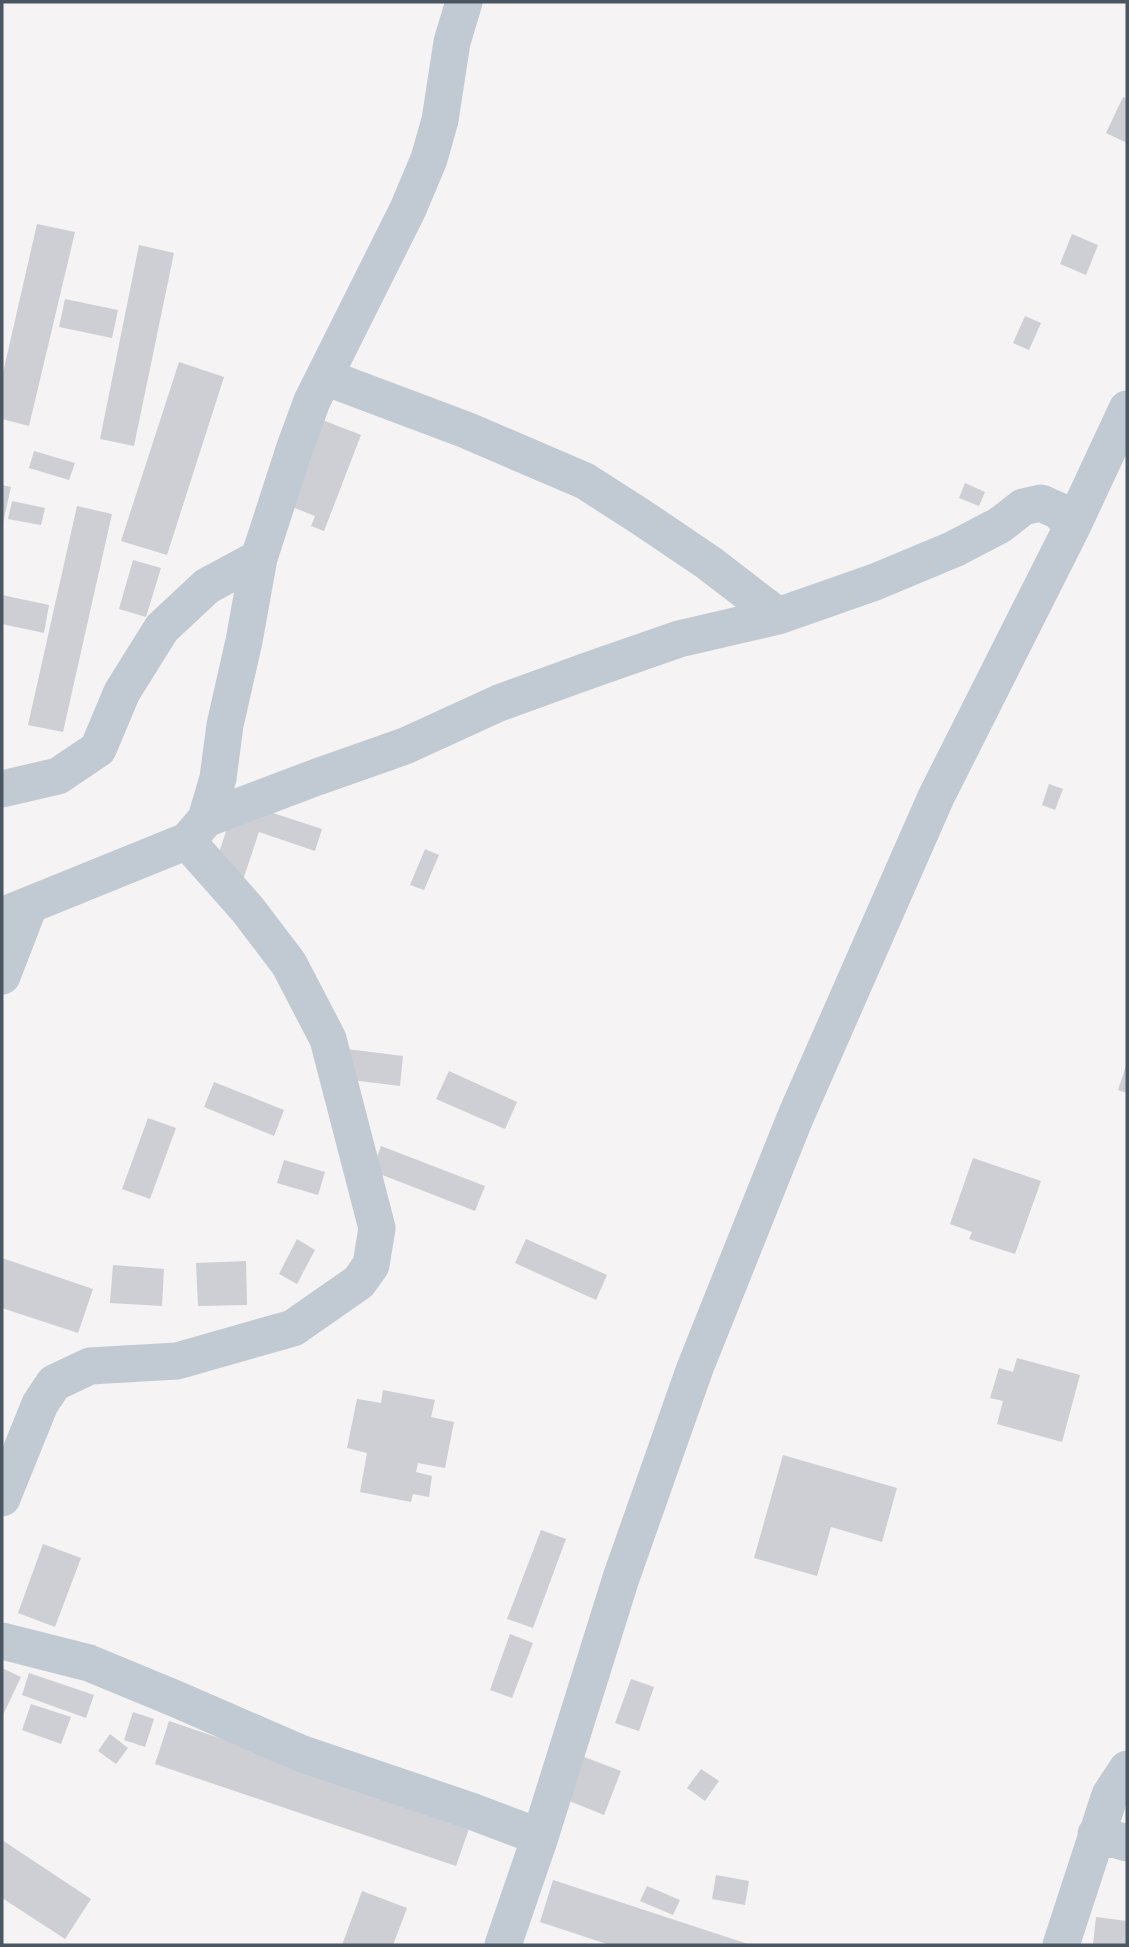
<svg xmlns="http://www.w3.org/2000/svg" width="1129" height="1947" font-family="Rubik,sans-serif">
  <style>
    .building { fill: #cdcfd5 }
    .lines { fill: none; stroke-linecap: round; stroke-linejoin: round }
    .minor { stroke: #c1cad2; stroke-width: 37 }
  </style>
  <rect width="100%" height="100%" fill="#f5f3f3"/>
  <path class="building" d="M1123,97L1127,99V143L1106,133Z
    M37,224L75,232L29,426L2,419V377Z
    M1072,234L1098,245L1086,275L1060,264Z
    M139,245L174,253L134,446L100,439Z
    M65,299L118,310L112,338L59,327Z
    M1025,316L1041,323L1029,350L1013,343Z
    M179,362L224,377L167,555L121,541Z
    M302,412L361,435L324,531L311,526L315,516L269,498Z
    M34,451L75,463L69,480L29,468Z
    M965,483L985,492L979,506L959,498Z
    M2,485L11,487L3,523H2Z
    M12,501L45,508L41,525L8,519Z
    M77,506L112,514L63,732L28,725Z
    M133,560L161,568L146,617L119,609Z
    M2,595L49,605L44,633L2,624Z
    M1049,784L1063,789L1055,810L1042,805Z
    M236,801L322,829L315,851L259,832L243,880L213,871Z
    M425,849L439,855L424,890L410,885Z
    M331,1047L403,1056L400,1086L327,1077Z
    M1127,1063V1093L1118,1090Z
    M449,1071L517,1102L505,1129L436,1099Z
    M214,1082L284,1110L274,1136L204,1107Z
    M148,1118L176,1128L150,1199L122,1189Z
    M381,1146L485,1186L475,1211L372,1171Z
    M973,1158L1041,1181L1015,1254L969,1239L972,1232L950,1224Z
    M284,1160L325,1172L318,1195L277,1183Z
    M297,1239L315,1250L297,1284L279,1274Z
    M526,1239L607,1275L596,1300L515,1263Z
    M2,1258L93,1289L78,1333L2,1308Z
    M246,1261L247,1305L198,1306L196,1263Z
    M113,1265L164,1269L162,1306L110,1303Z
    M1017,1358L1080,1375L1062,1442L997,1424L1003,1401L990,1398L999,1368L1013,1372Z
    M383,1390L435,1400L431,1417L454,1422L445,1468L418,1463L416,1472L432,1476L429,1497L413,1494L411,1502L360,1492L367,1453L347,1448L357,1399L381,1403Z
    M783,1455L897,1488L882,1542L831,1527L817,1576L754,1558Z
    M541,1530L566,1539L533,1628L507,1619Z
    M43,1544L81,1558L55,1627L18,1613Z
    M510,1634L533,1643L512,1698L490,1690Z
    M2,1668L21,1677L2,1717Z
    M29,1673L94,1695L86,1718L22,1695Z
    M631,1679L654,1687L639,1731L615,1723Z
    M31,1704L71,1717L61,1744L22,1730Z
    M133,1712L154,1719L145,1747L124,1740Z
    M169,1721L471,1823L456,1866L155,1764Z
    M110,1734L128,1748L116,1764L98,1751Z
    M574,1753L621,1771L604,1815L557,1796Z
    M701,1769L719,1781L705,1801L687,1788Z
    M2,1840L91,1899L65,1939L2,1898Z
    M716,1875L749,1881L745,1905L712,1899Z
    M553,1880L751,1945H610L540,1922Z
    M647,1886L680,1900L673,1915L640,1901Z
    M362,1891L407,1908L393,1945H342Z
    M1096,1917L1127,1921V1945H1093Z"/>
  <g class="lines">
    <path class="minor" d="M325,377L466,430L585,481L641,517L709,563L778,616
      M2,789L58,776L98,749L122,692L162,628L207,586L259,558
      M206,819L317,777L405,746L499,703L590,670L679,639L778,616L875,582L954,549L1000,525L1023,507L1041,503L1059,511L1072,527
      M2,916L187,841L206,819L218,778L225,725L244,641L259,558L294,450L312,401L408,209L429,159L440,120L452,42L464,2
      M2,976L29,906
      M2,1498L40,1404L54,1383L90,1366L177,1361L293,1328L359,1282L371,1265L377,1228L328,1039L289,964L248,910L187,841
      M2,1641L89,1663L176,1699L300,1753L471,1811L540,1837
      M1096,1834L1127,1843
      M503,1945L540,1837L621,1578L695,1368L795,1118L936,797L1072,527L1127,409
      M1061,1945L1110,1795L1127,1769"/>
  </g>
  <rect width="1129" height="1947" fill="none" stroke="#4a5661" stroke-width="7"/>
</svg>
